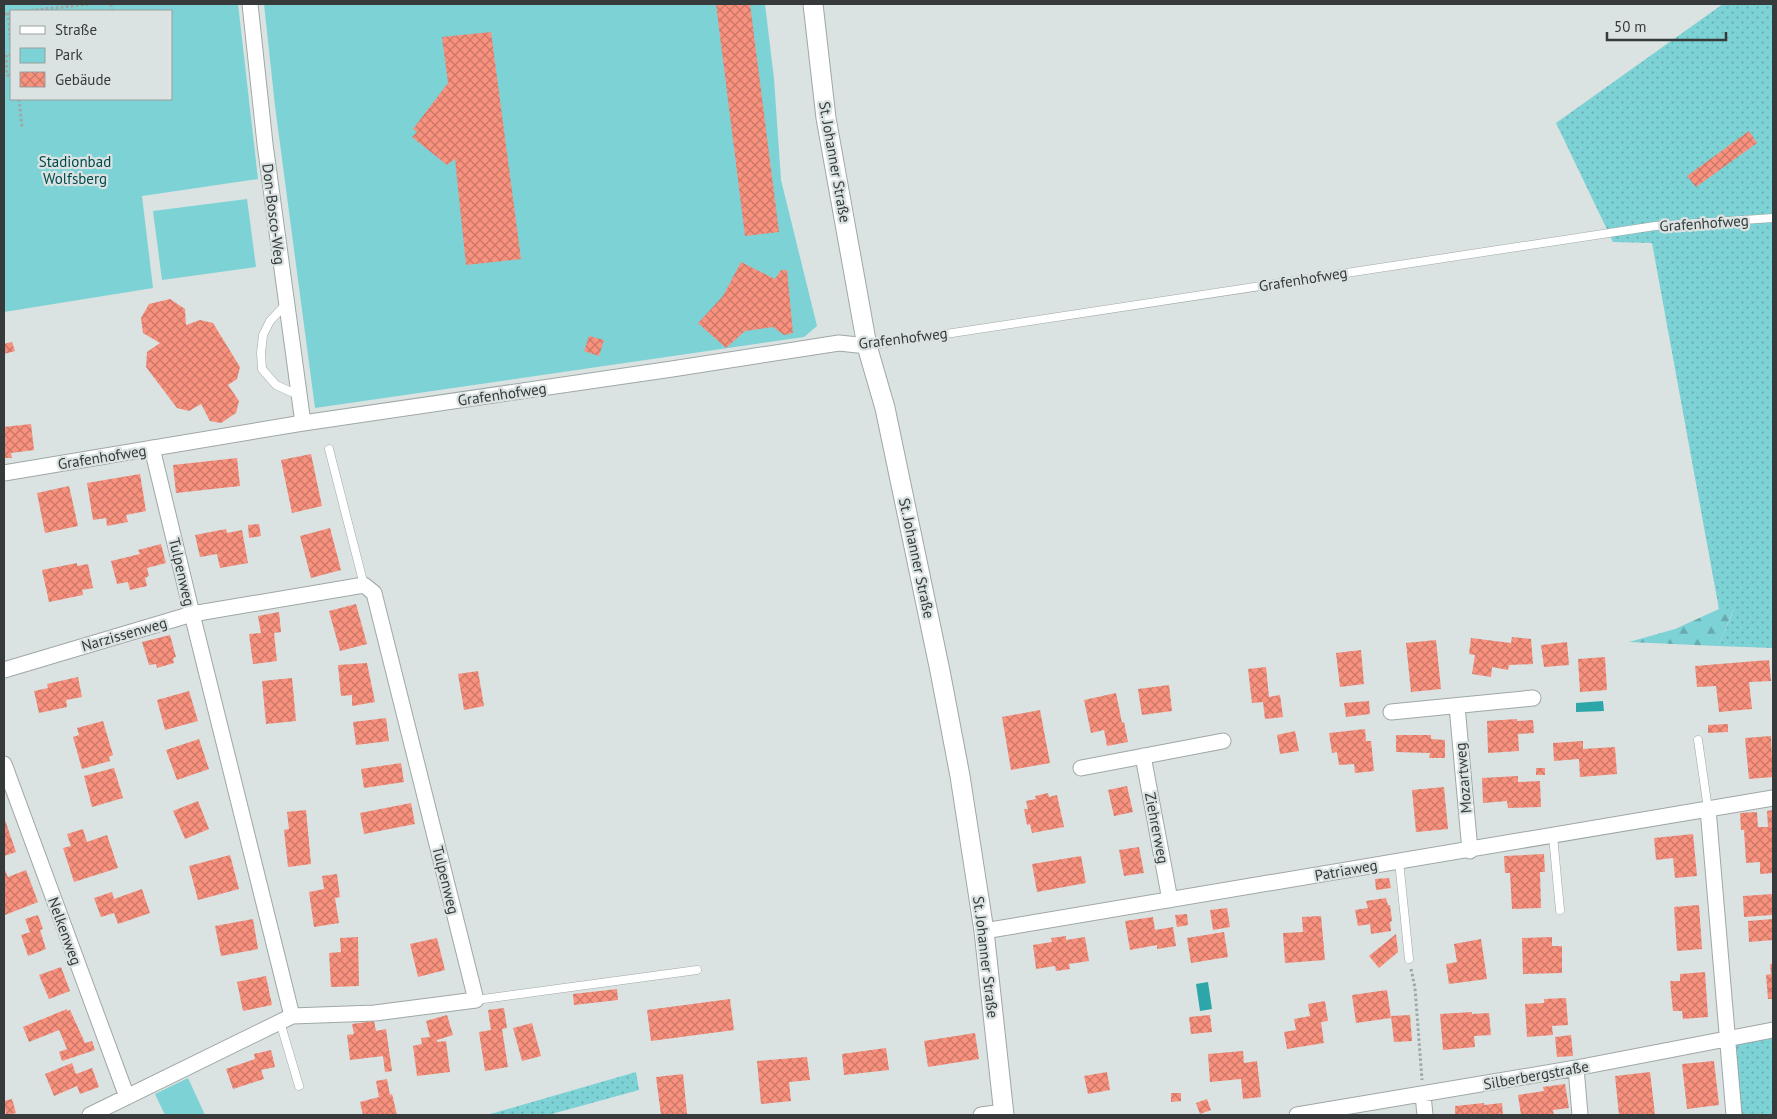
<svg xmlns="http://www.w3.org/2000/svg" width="1777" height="1119" font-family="'PT Sans',sans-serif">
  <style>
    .grass { fill: url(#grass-dots) }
    .forest { fill: url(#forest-firs) }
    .green { fill: #7dd2d5; fill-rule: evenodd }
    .water { fill: #2da6aa }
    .building { fill: url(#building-cross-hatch) }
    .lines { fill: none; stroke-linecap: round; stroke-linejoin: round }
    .service-casing { stroke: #9fa7a7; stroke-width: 9 }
    .minor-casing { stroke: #9fa7a7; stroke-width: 17 }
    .tertiary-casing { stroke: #9fa7a7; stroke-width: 21 }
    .path { stroke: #9fa6a6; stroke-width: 3; stroke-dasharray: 2.5 2.5; stroke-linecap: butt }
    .service { stroke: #fff; stroke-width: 8 }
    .minor { stroke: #fff; stroke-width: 15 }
    .tertiary { stroke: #fff; stroke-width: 19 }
    .labels { text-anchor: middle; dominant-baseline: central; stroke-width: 4.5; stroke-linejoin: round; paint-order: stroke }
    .park-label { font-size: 15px; fill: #00494b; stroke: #dae2e2 }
    .street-label { font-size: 15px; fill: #363a3a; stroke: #dae2e2 }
  </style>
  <defs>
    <pattern id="grass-dots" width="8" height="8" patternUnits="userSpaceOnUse" patternTransform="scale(1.25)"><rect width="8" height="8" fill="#7dd2d5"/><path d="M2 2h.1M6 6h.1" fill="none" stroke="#67abae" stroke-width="1.8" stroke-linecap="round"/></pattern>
    <pattern id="forest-firs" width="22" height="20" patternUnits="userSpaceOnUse" patternTransform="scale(1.25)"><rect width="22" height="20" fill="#7dd2d5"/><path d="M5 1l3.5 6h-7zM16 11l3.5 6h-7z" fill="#67abae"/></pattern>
    <pattern id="building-cross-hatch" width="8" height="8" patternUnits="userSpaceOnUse" patternTransform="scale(1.25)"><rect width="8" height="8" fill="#f8917e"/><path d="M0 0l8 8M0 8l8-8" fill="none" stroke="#ca7768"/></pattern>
  </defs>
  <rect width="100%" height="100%" fill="#dae2e2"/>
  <path class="grass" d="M1723,4H1773V648L1718,646L1734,610L1719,609L1652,243L1613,242L1556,123Z
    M1773,1034V1115H1739L1732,1041Z
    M636,1072L639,1090L548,1115H487Z"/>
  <path class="forest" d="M1719,609H1734L1718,646L1629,642L1675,629Z"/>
  <path class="green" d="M4,4H238L258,179L142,196L153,288L4,312ZM171,11V99H11V11Z
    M264,4H765L774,79L781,180L817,326L804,337L315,408L275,106Z
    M247,199L256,267L162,280L153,211Z
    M188,1078L205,1115H165L155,1094Z"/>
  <path class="water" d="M1603,701L1604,711L1576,712V703Z
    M1208,982L1212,1009L1200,1011L1196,984Z"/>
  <path class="building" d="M716,4H750L779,232L745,236Z
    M491,32L521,259L466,265L455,159L447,165L412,137L417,132L413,129L448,83L442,37Z
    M1749,131L1757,143L1696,187L1687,176Z
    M741,262L775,279L781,270H787L793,333L784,335L773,327L745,331L726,348L698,323L723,296Z
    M170,299L185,309L186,325L200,320L213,323L240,367L237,379L228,385L239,401L236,413L221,423L210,421L201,404L189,411L177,408L146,367L147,352L160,343L143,333L141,318L149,304Z
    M589,336L604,340L599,356L584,351Z
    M12,342L15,351L4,354V344Z
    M31,424L34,450L11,453L12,458H4V427Z
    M311,454L322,506L292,513L281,460Z
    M237,458L240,486L176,493L173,465Z
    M140,474L146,511L126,515L128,522L107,526L106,518L93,520L87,483Z
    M69,486L78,526L45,533L37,493Z
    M259,524L261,536L249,538L248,525Z
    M330,528L341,570L311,578L300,536Z
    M226,529L227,533L242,530L248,563L220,568L217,554L200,557L195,535Z
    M161,544L166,563L147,568L149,576L145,578L147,586L130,590L128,582L117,584L111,561L140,554L138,550Z
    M77,563V566L88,564L93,588L82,590L83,595L49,602L42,570Z
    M356,604L367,644L340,651L329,611Z
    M279,612L281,632L274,633L277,661L253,664L249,634L261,633L258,616Z
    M170,635L176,657L173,658L174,663L157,668L156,664L149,665L142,642Z
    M1512,637L1531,639L1533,664L1509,665L1508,670L1492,667L1491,677L1472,674L1475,655L1469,654L1471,638L1511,643Z
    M1436,640L1441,689L1411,692L1406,643Z
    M1567,642L1569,665L1544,667L1541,645Z
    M1361,650L1364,684L1340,687L1336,653Z
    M1605,657L1607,690L1580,692L1578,659Z
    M1769,660L1771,681L1749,682L1752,709L1719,712L1716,686L1697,687L1695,666Z
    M367,663L375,702L352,706V695L341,696L338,665Z
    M1266,667L1269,697L1280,695L1283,717L1265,719L1263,702L1252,703L1248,669Z
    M478,671L484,706L464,710L458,674Z
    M78,677L82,697L66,700L67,707L39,713L34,691L48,688L47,684Z
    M292,678L296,721L266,724L262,681Z
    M1169,685L1172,711L1142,715L1138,689Z
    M189,691L198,721L165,730L157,700Z
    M1116,693L1122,723L1124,722L1128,742L1107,746L1104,730L1091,733L1084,700Z
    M1369,701L1370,714L1346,717L1344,703Z
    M1040,710L1050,763L1011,770L1002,717Z
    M386,718L389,741L356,745L353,722Z
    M1517,719V721L1533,720L1534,733L1518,734L1519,751L1488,753L1487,721Z
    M103,721L113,755L109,757L110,761L82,769L73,737L79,735L77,728Z
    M1728,724V732L1708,733V725Z
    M1365,729L1366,741H1371L1374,771L1355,773L1354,764L1339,765L1337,752L1332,753L1329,733Z
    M1295,731L1299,751L1280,754L1277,735Z
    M1396,735H1431V739L1445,740V758H1429L1430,753L1396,752Z
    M1771,736L1773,777L1749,779L1745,738Z
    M199,739L209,769L177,780L166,750Z
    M1583,741V749L1615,747L1617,774L1580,777L1579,759L1554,761L1553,743Z
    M401,763L404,782L364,788L361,769Z
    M114,768L123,798L92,807L84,776Z
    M1536,768H1545V775H1536Z
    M1518,776V782L1540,781L1541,807L1508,808L1507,801L1483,803L1482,778Z
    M1127,786L1133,812L1114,816L1108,790Z
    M1444,787L1448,829L1416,832L1412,790Z
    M1048,793L1049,797L1057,795L1064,827L1032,833L1030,824L1027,825L1024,809H1028L1026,801L1036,799L1035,796Z
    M198,801L209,829L185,839L173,811Z
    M411,803L415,824L364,834L360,813Z
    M306,810L311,864L288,867L284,830L289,829L287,812Z
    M1773,810V873L1760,874V862L1746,863L1744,830H1741L1740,813L1757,812L1758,827H1768L1767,811Z
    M4,817L16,852L4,856Z
    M83,829L87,842L107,835L118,868L74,882L63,848L71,846L67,834Z
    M1693,834L1697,876L1675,878L1673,858L1656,860L1654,838Z
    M1139,847L1144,873L1124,876L1119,850Z
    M1544,854L1545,872H1540L1541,908L1512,909L1510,873H1505L1504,856Z
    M230,855L239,889L198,900L189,866Z
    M1081,856L1086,883L1037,892L1032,864Z
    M4,868L8,877L26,870L38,902L5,915L4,911Z
    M337,874L340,897L335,898L339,923L314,927L309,892L324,889L322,876Z
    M1389,878L1391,888L1376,890L1375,879Z
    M142,889L150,913L118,924L114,913L101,917L94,898L112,892L114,899Z
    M1773,894V915L1744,917L1743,896Z
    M1386,898L1388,905H1390L1392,921L1390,922L1391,931L1371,934L1370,924L1358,926L1355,910L1368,908L1366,901Z
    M1699,905L1702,949L1677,951L1674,907Z
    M1227,908L1230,927L1213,930L1210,910Z
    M1187,914L1188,925L1177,927L1175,915Z
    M38,915L43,929L40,930L46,949L28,956L21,935L30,932L25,919Z
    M1321,916L1325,960L1285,963L1283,933L1303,932L1302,917Z
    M1153,917L1155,930L1173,927L1176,946L1157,949V945L1130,950L1125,921Z
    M253,919L258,949L221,956L215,926Z
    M1773,919V940L1749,942L1748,921Z
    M1224,932L1228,957L1191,963L1187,938Z
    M1396,934L1398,952L1379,968L1369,956Z
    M1066,936V940L1085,937L1089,961L1069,964L1070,969L1056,971L1055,966L1036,969L1033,945L1052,942L1051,938Z
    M358,937L359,986L331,987L329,953L341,952L340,938Z
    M1552,937V946H1562V973L1523,974L1522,938Z
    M437,938L445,970L418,977L410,944Z
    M1481,939L1487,979L1449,984L1446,964L1457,962L1454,944Z
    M1770,964H1773V999H1768L1766,975L1771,974Z
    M61,967L70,991L49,999L39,975Z
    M1705,972L1708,1017L1683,1019L1682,1011H1673L1670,981H1680V974Z
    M266,976L272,1005L243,1011L237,982Z
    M617,989L618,1000L574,1005L573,994Z
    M1387,990L1391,1018L1356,1023L1352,995Z
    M1566,998L1568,1025L1552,1026L1553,1035L1527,1037L1525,1004L1544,1003V999Z
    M730,999L734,1030L651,1041L647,1010Z
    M1325,1001L1328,1021L1321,1022L1324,1043L1287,1049L1284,1032L1296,1030L1294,1019L1310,1016L1308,1004Z
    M504,1008L507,1028L502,1029L508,1067L485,1071L479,1032L491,1030L488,1010Z
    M67,1009V1011L70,1010L85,1043L92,1041L95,1050L62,1061L59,1052L67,1049L59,1030L29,1042L23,1027Z
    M1472,1012V1014L1489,1013L1491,1035L1474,1036L1475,1047L1443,1050L1440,1014Z
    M447,1015L453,1035L437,1040V1042L446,1041L450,1072L417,1076L413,1046L422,1044L421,1038L430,1037L426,1021Z
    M1210,1015L1212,1032L1191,1034L1189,1017Z
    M1410,1015L1412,1041L1394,1042L1391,1016Z
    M374,1021L376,1031L386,1029L392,1071L385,1072L383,1056L350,1060L347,1035L354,1034L352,1024Z
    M532,1023L541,1056L522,1061L513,1028Z
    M975,1033L979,1059L928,1067L924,1041Z
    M1571,1035L1573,1056L1557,1057L1555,1037Z
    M886,1048L889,1070L844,1075L842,1054Z
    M271,1050L275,1067L261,1070L264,1079L233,1089L226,1069L255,1059L254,1054Z
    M1243,1051L1244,1063L1257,1061L1261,1097L1243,1099L1241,1079L1210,1082L1208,1054Z
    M807,1057L810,1080L789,1082L791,1101L761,1104L757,1061Z
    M1714,1061L1719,1105L1687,1109L1682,1064Z
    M72,1063L76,1074L92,1068L99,1087L80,1094L77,1086L54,1096L45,1074Z
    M1107,1072L1110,1090L1088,1094L1084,1076Z
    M1650,1072L1655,1115H1619L1615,1076Z
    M683,1074L687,1114L661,1115L656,1077Z
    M387,1079L390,1095L392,1094L397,1115H363L360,1102L379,1097L376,1081Z
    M1565,1084L1569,1108L1553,1110L1554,1115H1521L1518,1095L1544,1091L1543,1087Z
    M1171,1093H1181V1101L1171,1102Z
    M12,1099L16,1113L6,1115L4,1101Z
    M1207,1099L1211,1110L1200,1114L1196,1103Z
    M1484,1103V1105L1502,1103L1503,1115H1455V1106Z"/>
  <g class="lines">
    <defs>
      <path id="service" d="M286,304L270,321L263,335L261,353L262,369L276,385L300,396
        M867,346L1655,226L1773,218
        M329,449L364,585
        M1698,740L1708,809
        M1553,836L1560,910
        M1399,861L1409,959
        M476,1000L697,970
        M280,1022L299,1086"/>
      <path id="minor" d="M250,4L265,144L303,423
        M152,448L192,614L292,1016
        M4,473L303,423L672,369L839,343L867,346
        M4,670L192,614L364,585L374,593L476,1000L375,1013L292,1016L90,1115
        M1457,706L1470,851
        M1391,712L1533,698
        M1143,756L1170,900
        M4,764L127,1097
        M1081,768L1223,741
        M1708,809L1773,798
        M984,931L1708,809L1734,1115
        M1576,1068L1580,1115
        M1423,1095L1425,1115
        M981,1115L1004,1112
        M1297,1115L1576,1068L1773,1030"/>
      <path id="tertiary" d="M813,4L826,118L867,346L885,408L940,671L960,776L984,931L1004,1115"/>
    </defs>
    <use href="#service" class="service-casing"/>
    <use href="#minor" class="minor-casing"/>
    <use href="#tertiary" class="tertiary-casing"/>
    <path class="path" d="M111,4L112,11
      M26,11L91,4
      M8,13L11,48
      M4,14L11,13
      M11,55H6L7,75L11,76
      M19,99L22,128
      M1411,969L1415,988L1422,1080"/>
    <use href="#service" class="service"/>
    <use href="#minor" class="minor"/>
    <use href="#tertiary" class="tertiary"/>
  </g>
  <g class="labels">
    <g class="park-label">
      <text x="75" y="161">Stadionbad<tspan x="75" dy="17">Wolfsberg</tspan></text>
    </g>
    <g class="street-label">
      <text transform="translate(835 162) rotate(80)">St. Johanner Straße</text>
      <text transform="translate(274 214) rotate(83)">Don-Bosco-Weg</text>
      <text transform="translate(1704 223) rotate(-4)">Grafenhofweg</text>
      <text transform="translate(1303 279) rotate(-9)">Grafenhofweg</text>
      <text transform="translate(903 338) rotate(-7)">Grafenhofweg</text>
      <text transform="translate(502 394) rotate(-8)">Grafenhofweg</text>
      <text transform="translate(102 457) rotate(-9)">Grafenhofweg</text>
      <text transform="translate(917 558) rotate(78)">St. Johanner Straße</text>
      <text transform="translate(182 572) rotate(77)">Tulpenweg</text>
      <text transform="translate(124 634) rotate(-16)">Narzissenweg</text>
      <text transform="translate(1463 778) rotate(-95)">Mozartweg</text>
      <text transform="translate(1157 828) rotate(79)">Ziehrerweg</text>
      <text transform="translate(1346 870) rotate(-10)">Patriaweg</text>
      <text transform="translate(446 880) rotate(76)">Tulpenweg</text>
      <text transform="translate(65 931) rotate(70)">Nelkenweg</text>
      <text transform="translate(986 957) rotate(83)">St. Johanner Straße</text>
      <text transform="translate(1536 1075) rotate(-10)">Silberbergstraße</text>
    </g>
  </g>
  <rect width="1777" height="1119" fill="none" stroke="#363a3a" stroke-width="10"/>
  <rect x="10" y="10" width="162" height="90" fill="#dae2e2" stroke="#989f9f"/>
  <rect x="20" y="26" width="25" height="8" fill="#ffffff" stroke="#989f9f"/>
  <text x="55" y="35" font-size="15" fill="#363a3a">Straße</text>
  <rect x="20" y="48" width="25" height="15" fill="#7dd2d5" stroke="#989f9f"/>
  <text x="55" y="60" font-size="15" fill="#363a3a">Park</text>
  <rect x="20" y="72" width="25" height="15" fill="url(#building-cross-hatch)" stroke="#989f9f"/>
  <text x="55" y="85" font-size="15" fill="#363a3a">Gebäude</text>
  <path d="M1607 32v8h119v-8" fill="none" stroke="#363a3a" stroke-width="2.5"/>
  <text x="1614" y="32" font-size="15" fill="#363a3a" stroke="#dae2e2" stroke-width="4" paint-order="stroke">50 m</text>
</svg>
